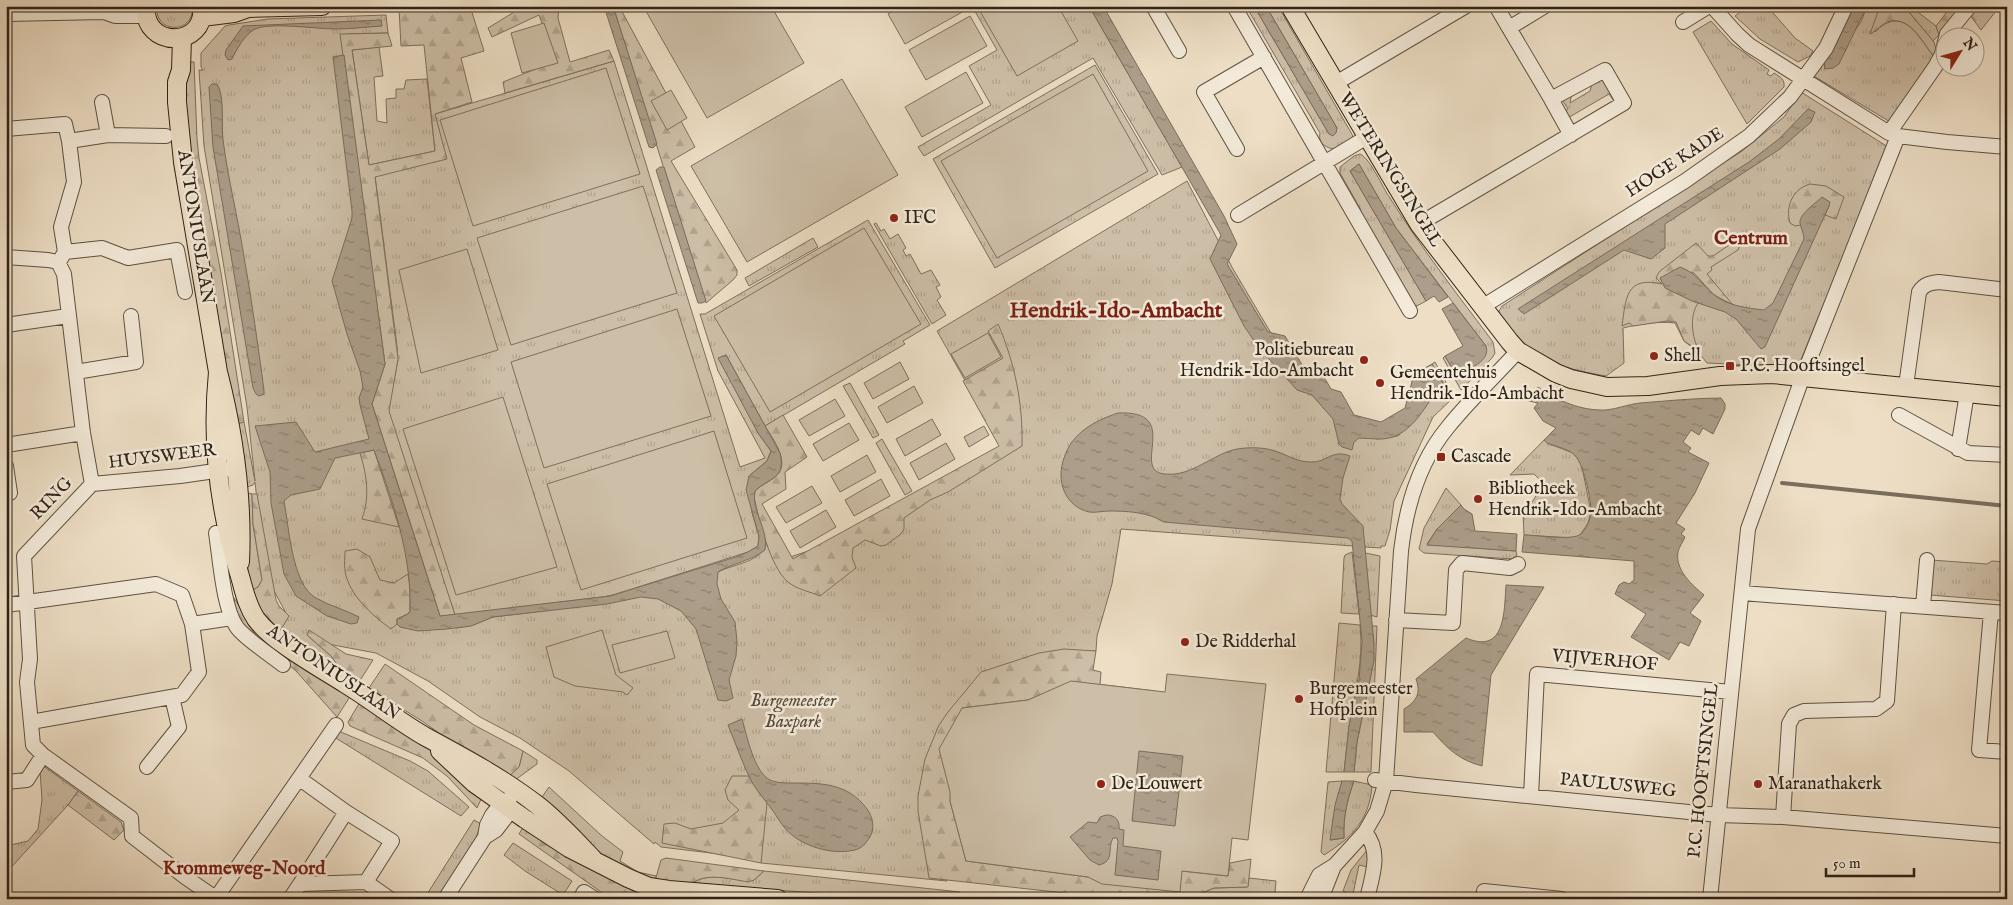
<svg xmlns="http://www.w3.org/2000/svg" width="2013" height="905" font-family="'IM FELL English',serif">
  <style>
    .grass { fill: url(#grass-tufts); stroke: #7e705e }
    .forest { fill: url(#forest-firs); stroke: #7e705e }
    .pitch { fill: #cdbea7; stroke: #7e705e }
    .water { fill: url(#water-ripples); stroke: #7a6d5c }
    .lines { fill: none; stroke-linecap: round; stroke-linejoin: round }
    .stream { stroke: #7a6d5c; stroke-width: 4 }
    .minor-casing { stroke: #5e5242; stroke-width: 16 }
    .major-casing { stroke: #2f2316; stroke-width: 20 }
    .minor { stroke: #f3ead9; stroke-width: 14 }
    .major { stroke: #eddec5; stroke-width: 18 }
    .poi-dot { fill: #8f2418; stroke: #f3ead9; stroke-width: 2 }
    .labels { text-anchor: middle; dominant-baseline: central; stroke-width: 5; stroke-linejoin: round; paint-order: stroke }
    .street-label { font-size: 18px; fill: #2f2316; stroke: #f3ead9 }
    .poi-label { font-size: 18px; fill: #2f2316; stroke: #f3ead9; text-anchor: start }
    .park-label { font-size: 18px; font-style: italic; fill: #564a3a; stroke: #f3ead9 }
    .neighbourhood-label { font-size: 19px; font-weight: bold; fill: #7a1f14; stroke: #f3ead9 }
    .quarter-label { font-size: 20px; font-weight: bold; fill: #7a1f14; stroke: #f3ead9 }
    .district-label { font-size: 22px; font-weight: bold; fill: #7a1f14; stroke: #f3ead9 }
  </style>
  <defs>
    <pattern id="grass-tufts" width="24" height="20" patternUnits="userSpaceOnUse" patternTransform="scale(1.25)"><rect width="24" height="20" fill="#cdbea7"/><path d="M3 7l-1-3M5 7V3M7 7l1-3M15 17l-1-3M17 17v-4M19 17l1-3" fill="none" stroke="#b0a38f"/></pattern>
    <pattern id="forest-firs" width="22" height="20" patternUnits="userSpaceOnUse" patternTransform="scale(1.25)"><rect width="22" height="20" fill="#cdbea7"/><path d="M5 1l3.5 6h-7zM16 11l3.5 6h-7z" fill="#b0a38f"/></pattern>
    <pattern id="water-ripples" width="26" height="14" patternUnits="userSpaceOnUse" patternTransform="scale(1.25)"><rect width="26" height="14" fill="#ac9e8a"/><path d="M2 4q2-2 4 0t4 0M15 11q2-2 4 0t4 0" fill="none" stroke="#8c8070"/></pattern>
  </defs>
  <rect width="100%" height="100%" fill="#eddec5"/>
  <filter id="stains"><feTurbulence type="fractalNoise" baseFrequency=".004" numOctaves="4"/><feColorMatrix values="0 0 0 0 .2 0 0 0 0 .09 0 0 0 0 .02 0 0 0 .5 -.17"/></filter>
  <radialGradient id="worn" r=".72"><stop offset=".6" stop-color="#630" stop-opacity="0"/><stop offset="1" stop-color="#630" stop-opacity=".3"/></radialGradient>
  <path class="grass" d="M157,6H192C196,34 154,35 157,6Z
    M972,6H1089L1182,167L1162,175L1093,58L924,156L918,147L991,105L969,66L997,50Z
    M1246,6H1254L1329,134L1333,135L1337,128L1266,6H1278L1353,136L1351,140L1333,149C1324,147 1318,142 1320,133Z
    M1748,6H1767L1795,38L1813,51L1810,56L1798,62L1760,39L1735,16Z
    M1867,6H1910L1936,26L1939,35L1933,41L1908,11L1879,9L1875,32C1903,4 1918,36 1934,57L1892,123L1812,75L1824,60L1825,69L1861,22Z
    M386,15L388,33L348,34L393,385L398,360L397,346L375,176L446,159L435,114L614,61L740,467L765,458L718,371L700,314H705L868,220L930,325L903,341L905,344L765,426L726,355L758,433L771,451L767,461L749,476L752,513L759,536L758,546L748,552L610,596L455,615L417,504L457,628L473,625L493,617L535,612L718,572C733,564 763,562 766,543L775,562L872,530L1002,446L937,331L1187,181L1233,269L1306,392L1312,395L1320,404L1377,439L1398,436L1425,408L1436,388L1443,384L1432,364L1435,362L1454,397L1433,417L1394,501L1390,530L1385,546H1381V548L1365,547V545L1353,544V546L1121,529L1112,584L1097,636L1096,651H1093L1071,681L1155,691L1148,737L935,763L947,881L761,863V859L661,847L655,842L654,844L569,771L520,738L480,717L428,681L376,653L328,644L307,635L331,656L341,670L280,631L288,617L265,574L255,482L253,485L247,487L236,424L244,422L255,481L247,407L204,146L199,70H203L201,67V53L225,26L229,25L268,19Z
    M1711,21L1732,44L1769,70L1767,74L1771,76L1774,73C1780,77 1785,79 1784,87L1747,124L1693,32Z
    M379,47L383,76L374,77L377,121L387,123L386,99L396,98V89H404L406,80L427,79L435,151L369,165L352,50Z
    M1095,65L1158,174L995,268L933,159Z
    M1602,79L1606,82L1616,99L1614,101L1609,94L1566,119L1562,113L1568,109L1561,98L1572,92L1570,103L1590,91L1593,80Z
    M1801,92L1888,147L1798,367L1707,363L1698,352L1684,341L1675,323C1658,321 1640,324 1623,328L1624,363L1606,376C1572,370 1549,365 1522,343C1513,336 1507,324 1500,315L1499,311L1502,306L1742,151L1784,117Z
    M1360,154C1371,159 1382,187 1390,198C1421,248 1458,295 1493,342L1495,353L1492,358L1461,390L1443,358L1445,356L1456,374L1486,346L1396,228L1359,164L1350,171L1426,301L1413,308L1358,213L1361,210L1340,173V167L1354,156Z
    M876,223L881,231L884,229L890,239L898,234L906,248L903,250L906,256L910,254L921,274L931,270L940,285L936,287L941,297L937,300L946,315L932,324L874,224Z
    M813,238L818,247L749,286L745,278Z
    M850,383L879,435L873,438L843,386Z
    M882,439L912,491L905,495L876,443Z
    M1544,440L1547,443L1573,453L1578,459L1582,467L1591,512L1588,523L1580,535L1573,538L1524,535L1523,512C1533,502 1540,494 1539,479L1534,474L1510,475Z
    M1446,488L1461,505L1437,529L1427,544L1516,551L1517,555L1512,559L1424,553L1419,549L1424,528Z
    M248,493L252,494L253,524L262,580L258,587L251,591L248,570L245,495Z
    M1352,552L1359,614L1341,613L1344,558L1345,555Z
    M1365,553L1380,556L1377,617L1370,615Z
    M1931,560L1987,564L1992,561L2007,562V601L1929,595Z
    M1339,623L1360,625C1364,660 1355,692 1349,726C1347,741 1346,757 1344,772H1326Z
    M1372,626H1377L1371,772H1354L1357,742L1374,660Z
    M336,730L410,761L428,771L469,807L461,816L331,735Z
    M523,751L537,760V764L511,783L505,780L519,767Z
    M42,765L78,791L68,805L6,873V846L28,841L38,829L42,800L40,770Z
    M1342,781L1333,819L1331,840L1344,838C1343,818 1347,800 1354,781L1372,785C1370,819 1352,838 1324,855L1321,852L1328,782Z
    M549,787L602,836L623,852L620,861L638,872L656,876L655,881L608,860L579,838L540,800Z
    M474,820L481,824L476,838L437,899H424Z
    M513,843L572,881L563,895L525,871L504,855Z
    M1368,849V867L1359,865L1352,899H1347V893L1343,891L1351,870Z
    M764,871L960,892L959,899L887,898L691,884C706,872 730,879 748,881L754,880Z
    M1249,878L1276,881L1275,893L1268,899H1187L1214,888L1247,887Z"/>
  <path class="forest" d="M434,6H470L484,51L461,58L472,102L435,114L447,159L375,177L398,359L389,411L455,615L440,616L372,404L385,364L340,34L388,33L392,46L352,50L369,165L435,151L424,45L401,46L399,8Z
    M524,6H559L558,18L570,62L609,50L614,61L505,93L503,82L556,61L539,15L492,37L488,28Z
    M613,6H619L695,147L671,161L737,270V275L733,280L706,303Z
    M1937,6H2000L1981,30L1964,7L1939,35L1936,26L1946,13Z
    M1879,9L1908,11L1934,42L1936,49L1934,57C1923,43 1911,17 1890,21C1882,23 1877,31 1870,34Z
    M184,62H194L197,139L199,158L221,273L244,422L236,424L189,154L185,111Z
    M1810,184L1826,186L1844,197L1836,219L1825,215L1829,206L1800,222L1801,225L1795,226L1790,223C1785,206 1793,189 1810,184Z
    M1735,241L1740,245L1738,250L1711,267L1712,270L1707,274L1733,305L1714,295L1693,272L1660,278L1666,288L1698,303C1689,317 1692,337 1699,351L1684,341L1676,322L1667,321L1633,326L1629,323L1622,326C1626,297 1626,276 1662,284L1656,278L1659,272L1696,243L1708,256H1713Z
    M998,324C1015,363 1023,404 1022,446L948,492L930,500L904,518V529L901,534L886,545L881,546L865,540L853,548L852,557L856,568L820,596C811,592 796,589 788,582C770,567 759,519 754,497L755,491C761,485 769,482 775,477C792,464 773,439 765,426L783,415L807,457L785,472L786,489L762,504L793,559L999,446L963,381L1003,358L988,331Z
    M374,450L399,527L362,519C370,496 367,476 360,453Z
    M251,494H257L276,600L279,606L289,616L280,631L258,607L251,591L258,587L262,580L253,524L252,495Z
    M357,549L370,557L380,580L394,583L408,574L410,587V611L408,614L397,619V624L391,629C372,615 349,595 345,571C344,564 345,557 345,551Z
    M234,598L251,624L351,695L337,717L296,671L281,658L237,627Z
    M309,630L346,654L373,660L359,682L341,670L331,656L307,635Z
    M1064,649L1096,651L1093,670L1101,672L1100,685L1071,682L1028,700L962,708L950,801L966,861L1088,877L1090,872L1182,871L1228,876L1230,863L1251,859L1248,887L1214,888L1187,899H1119L929,878L918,811V796L925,759L939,725L948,712L981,672L1039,653Z
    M385,664L474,725L523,751L519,767L505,780L422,721L369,688Z
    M360,702L435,752L482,797L477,808L447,776L423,758L350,726L348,722Z
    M732,776H749L767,803L761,863L662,843L664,824L675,823L691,829L723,823L739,810L728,800L725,790Z
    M78,791L121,822L124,830L114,840L68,805Z
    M525,824L623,886L645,896L677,899H611L519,834Z
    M666,858L764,871L754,880L748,882C730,879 706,872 691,884L655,881L661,860Z"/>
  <path class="pitch" d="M643,6H771L804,63L707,118Z
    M901,6H964L966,10L905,44L888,14Z
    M977,6H1058L1078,41L1017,76Z
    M970,16L987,46L926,80L909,50Z
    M544,23L558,63L522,73L511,33Z
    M606,68L640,174L473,226L440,120Z
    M966,72L983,103L922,137L905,107Z
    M1093,74L1148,171L997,258L941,161Z
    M842,79L898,175L747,262L691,166Z
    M671,90L687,118L667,130L651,101Z
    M643,186L677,293L511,345L477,238Z
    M864,228L921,324L770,412L714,316Z
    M467,249L498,350L421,373L399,270Z
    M677,309L711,416L544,468L511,362Z
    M988,333L1001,357L965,378L951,354Z
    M900,362L909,379L873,399L864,383Z
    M914,386L923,403L887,423L878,407Z
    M503,397L557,567L456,595L403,429Z
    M835,399L845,416L809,436L799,420Z
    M932,419L941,435L905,456L896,439Z
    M849,423L859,440L823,461L813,444Z
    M984,426L989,435L969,447L964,437Z
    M714,431L747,538L581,590L547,484Z
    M946,443L955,459L919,480L910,463Z
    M867,455L876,472L840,492L831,476Z
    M881,479L890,496L854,516L845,500Z
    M812,486L822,503L786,523L776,507Z
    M826,510L836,527L800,548L790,531Z
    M602,630L616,675L633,688L627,695L623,692L575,686L554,677L546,647Z
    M667,631L675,658L620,673L612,645Z
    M1167,674L1266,684L1248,840L1232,838L1228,876L1182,871L1180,892L1102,884L1088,877L966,861L950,801V792L939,749L962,708L1028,700L1071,681L1165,692Z"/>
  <path class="water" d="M604,6H613L657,144L653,148L649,147Z
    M1089,6H1103L1224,216L1237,244L1227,264L1268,332L1285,336L1307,373L1324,377L1331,389L1341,392L1354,415L1381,422L1405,408L1414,374L1432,364L1443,383C1435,389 1433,397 1427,405C1415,423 1401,440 1378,439C1372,439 1365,438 1359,438L1354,442L1352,450L1342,447L1339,444L1333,419L1312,395L1297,390L1259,348L1244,326L1210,259L1221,235Z
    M1254,6H1266L1337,128L1336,133L1333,136L1329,134Z
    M1854,6H1867L1839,64L1833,68L1825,69L1824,60L1837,42Z
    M381,20L382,26C367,27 351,29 336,29C317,29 271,22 255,29C244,35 237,49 232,59L228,60L225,55L226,50L243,26Z
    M344,55L385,364L372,404L440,616L610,596L736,557L748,552L758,546L759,536L746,490L749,476L767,461L771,451L758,433L718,358L726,355L780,453C786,479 770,477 755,491C751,512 769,529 765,550C751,561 733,563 718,572L717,584L721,599L735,622L737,641L736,656L729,680L733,698L726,701L718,700L696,629L681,611L658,599L641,597L607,604L493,617L471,626L447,629L418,631L400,627L397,624V619L408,614L410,611C412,556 393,501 374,450L335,458L320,489L291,495L284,501C289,527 292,585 316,598C330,606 346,610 359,617L357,623L351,624L327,616L296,596L284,574L271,503L270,472L255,426L296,422L315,452L369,439L360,405L359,398L363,387L360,371L347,334L332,281L352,218V211L333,57Z
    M212,84H217C225,95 221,126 223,140C228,179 238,218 244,257C252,301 258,346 264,390V394L259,396L256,394L253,388L213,147L209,87Z
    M1808,109L1815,112L1811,122L1780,149L1665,224V248L1651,259L1624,250L1524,314L1518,309L1749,162L1779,139Z
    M1359,164L1396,228L1448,297L1439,302L1434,296L1426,301L1350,171Z
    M660,167H664L706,301L702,303H698L656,170Z
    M1822,197L1830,202L1829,206L1765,347L1761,349L1736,319L1725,312L1692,301L1665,288L1660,278L1680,267C1698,274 1699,282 1712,293C1727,306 1746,308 1764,310L1773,303L1804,239C1804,233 1801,229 1800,223C1799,214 1816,203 1822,197Z
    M1453,303L1486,346C1491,362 1468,369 1456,375L1445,356L1463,346L1442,309Z
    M1538,387C1558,401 1581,411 1606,410C1617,409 1629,404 1640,403C1667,401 1694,398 1721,398L1725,404V409L1713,434L1703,428L1699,435L1691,430L1683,442L1691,448L1688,452L1709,463L1695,493L1676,523L1685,529L1681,534L1685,537C1683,542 1679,547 1678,552C1675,570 1692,585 1704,595L1690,613L1701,621L1689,646L1680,642L1669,660L1631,637L1646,614L1615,594L1619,585L1624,582L1629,584L1634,580V561L1522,552L1524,535C1536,535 1573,541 1581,534C1586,530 1590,520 1591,514C1592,503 1584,467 1577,458C1571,449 1557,447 1547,443L1544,440L1556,428L1543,421L1534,408L1538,403L1525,400Z
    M1118,413C1184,410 1129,471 1165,474C1192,477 1212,454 1237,449C1250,447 1265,447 1278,452C1289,456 1298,462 1311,462C1328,462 1332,449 1350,456L1343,478L1340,499L1342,504L1363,526L1374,644V660L1357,742L1354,772H1344L1349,726L1359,680L1362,641L1352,541L1348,538L1164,522C1148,512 1127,511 1109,511C1103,511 1095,513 1089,512C1064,506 1056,480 1064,458C1072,433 1094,421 1118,413Z
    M1461,505L1464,509L1472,514L1475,531L1517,534L1516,551L1427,545L1437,529Z
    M1506,585L1544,587L1491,675L1482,766C1459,760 1448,749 1433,732H1404V709C1417,701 1421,693 1416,679L1466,638C1506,655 1504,611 1506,585Z
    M742,719C747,736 754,772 770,780C776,783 786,783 792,783C822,783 848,783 867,809C873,817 875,828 870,837C864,846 860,850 849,851C828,854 798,845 784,827C780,822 777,817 773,811C767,802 759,794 753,784C743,766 736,744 728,725Z
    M1139,751L1183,756L1175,826L1132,821Z
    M1342,781H1354C1347,800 1343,818 1344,838L1330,840L1335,805Z
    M1106,815C1115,815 1120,820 1119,829L1124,830L1123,846L1161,851L1158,880L1115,875L1118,841L1117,838H1113C1107,849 1115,861 1099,865L1090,860L1070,837L1088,822L1097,823L1100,817Z"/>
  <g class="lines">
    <path class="stream" d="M1782,483L2007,506"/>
    <defs>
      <path id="minor" d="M1153,6L1179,51
        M1234,6L1410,311
        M1712,6L1737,34L1749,45L1889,133L1898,136L1947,142L2007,147
        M104,12L115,16H146
        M6,14L104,12L117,6
        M1683,22L1709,6
        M1509,28L1545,6
        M1336,83L1466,6
        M1551,99L1571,135
        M102,102L108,135
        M6,129L65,124L69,141
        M1889,133L1935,67L1942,54L1947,34L1969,7
        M1237,149L1204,92L1264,57
        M1238,215L1367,137
        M1419,224L1624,103L1605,70L1551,99L1496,6
        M65,252L61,227L74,182L69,141L108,135L166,136
        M6,257L48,260L58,262L64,274L83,433L92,484L24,556L30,659L27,682L33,745L43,755L131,818L132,836L185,877L217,899
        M60,260L65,252L102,248L128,258L177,250L185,292
        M1482,307L1685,181L1749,136L1790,97L1826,48L1846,6
        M6,325L68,316
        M76,372L136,362L131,316
        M1906,386L1919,292C1924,284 1930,283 1939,282L2007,290
        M1899,415L1968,453L2007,455
        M6,445L83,433
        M1958,449L1967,393
        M6,466L10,493
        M92,484L180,476L236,468
        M216,533C220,557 223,614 240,631C253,644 269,654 283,665
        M1742,593L2007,613
        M6,605L156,584L182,595L192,624L199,672L182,695L31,722
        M1923,606L1927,560
        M1991,612L1979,750L2007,752
        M1396,620L1453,623L1456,570L1462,563L1510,568L1518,564
        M192,624L232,618
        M147,767L179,727L172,697
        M300,779L346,812
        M1375,780L1416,785L1719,815L1783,817L2007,836
        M6,782L27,780L43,755
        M1531,796L1537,674L1731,692
        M1783,817L1789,724L1794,715L1804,711L1876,709L1887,701L1894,604
        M1365,832C1382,852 1372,876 1367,899
        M485,837L496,830L506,817L505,805
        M300,884L346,812L392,841L366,882
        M216,898L336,725
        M290,899L300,884L366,882L390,899
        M445,899L485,837L487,825L492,815L496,810L505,805L515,791
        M580,899L584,892L595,899
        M1307,899L1319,875L1335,865L1365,832L1377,811L1386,781L1401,551C1406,507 1419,462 1448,427C1469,401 1495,376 1518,351
        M1321,899L1334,866
        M1483,899L1484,891L1562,899
        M1710,899L1748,529L1803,376L1898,136"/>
      <path id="major" d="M146,6C142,49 207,49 202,6
        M244,6L248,8L322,6
        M1290,6L1419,224L1510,342L1518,351L1556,373L1571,379L1607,387L1648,386L1720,376L1772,374L2007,397
        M202,17L234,13L248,8
        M182,38L181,70L177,82V102L183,162L218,372C234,434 243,497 240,562
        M218,372C211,442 218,506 239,573C244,589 246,604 256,619C273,642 319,667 344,683C372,700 398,721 426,737C463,757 502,778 536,804C557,820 575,840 593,859
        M440,751L474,783L525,819L569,848L628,878L649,887L669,890L778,899"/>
    </defs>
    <use href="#minor" class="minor-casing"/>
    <use href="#major" class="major-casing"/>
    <use href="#minor" class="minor"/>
    <use href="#major" class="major"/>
  </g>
  <g class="poi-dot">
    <circle cx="894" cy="218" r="5"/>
    <circle cx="1654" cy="356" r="5"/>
    <circle cx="1364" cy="360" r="5"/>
    <rect x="1725" y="361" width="10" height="10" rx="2.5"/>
    <circle cx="1380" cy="383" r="5"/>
    <rect x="1436" y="452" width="10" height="10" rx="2.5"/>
    <circle cx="1478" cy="499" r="5"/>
    <circle cx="1185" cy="642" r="5"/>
    <circle cx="1299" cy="699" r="5"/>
    <circle cx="1101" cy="784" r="5"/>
    <circle cx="1758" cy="784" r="5"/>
  </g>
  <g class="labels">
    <g class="street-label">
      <text transform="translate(1675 163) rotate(-33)">HOGE KADE</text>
      <text transform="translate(1390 170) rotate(58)">WETERINGSINGEL</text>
      <text transform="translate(195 227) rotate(81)">ANTONIUSLAAN</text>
      <text transform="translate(162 457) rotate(-7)">HUYSWEER</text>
      <text transform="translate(52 499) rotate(-46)">RING</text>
      <text transform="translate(1605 661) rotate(5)">VIJVERHOF</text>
      <text transform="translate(333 673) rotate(34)">ANTONIUSLAAN</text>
      <text transform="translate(1704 771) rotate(-84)">P.C. HOOFTSINGEL</text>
      <text transform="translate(1618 786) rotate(6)">PAULUSWEG</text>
    </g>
    <g class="poi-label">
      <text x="904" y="218">IFC</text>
      <text x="1354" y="350" text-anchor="end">Politiebureau<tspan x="1354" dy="21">Hendrik-Ido-Ambacht</tspan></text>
      <text x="1664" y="356">Shell</text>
      <text x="1740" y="366">P.C. Hooftsingel</text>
      <text x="1390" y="373">Gemeentehuis<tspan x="1390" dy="21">Hendrik-Ido-Ambacht</tspan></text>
      <text x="1451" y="457">Cascade</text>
      <text x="1488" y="489">Bibliotheek<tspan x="1488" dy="21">Hendrik-Ido-Ambacht</tspan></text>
      <text x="1195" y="642">De Ridderhal</text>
      <text x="1309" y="689">Burgemeester<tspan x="1309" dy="21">Hofplein</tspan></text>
      <text x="1111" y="784">De Louwert</text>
      <text x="1768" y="784">Maranathakerk</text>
    </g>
    <g class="park-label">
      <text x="793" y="701">Burgemeester<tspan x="793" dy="21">Baxpark</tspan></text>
    </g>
    <g class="neighbourhood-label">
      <text x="244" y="869">Krommeweg-Noord</text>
    </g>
    <g class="quarter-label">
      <text x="1751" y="238">Centrum</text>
    </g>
    <g class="district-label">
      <text x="1116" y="311">Hendrik-Ido-Ambacht</text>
    </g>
  </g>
  <rect width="2013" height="905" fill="none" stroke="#eddec5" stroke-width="25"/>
  <rect x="8" y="8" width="1998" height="890" fill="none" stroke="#2f2316" stroke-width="2.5"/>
  <rect x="12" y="12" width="1988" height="880" fill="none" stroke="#2f2316"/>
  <g transform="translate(1960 52) rotate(53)"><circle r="24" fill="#f3ead9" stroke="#a59a8b"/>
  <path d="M0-4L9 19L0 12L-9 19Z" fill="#8f2418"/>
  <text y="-8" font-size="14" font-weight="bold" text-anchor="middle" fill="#2f2316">N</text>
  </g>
  <path d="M1826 868v8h88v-8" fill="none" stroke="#2f2316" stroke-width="2.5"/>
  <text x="1833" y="868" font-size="15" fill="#2f2316" stroke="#f3ead9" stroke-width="4" paint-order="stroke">50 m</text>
  <rect width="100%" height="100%" filter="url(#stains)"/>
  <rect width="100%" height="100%" fill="url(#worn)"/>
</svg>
